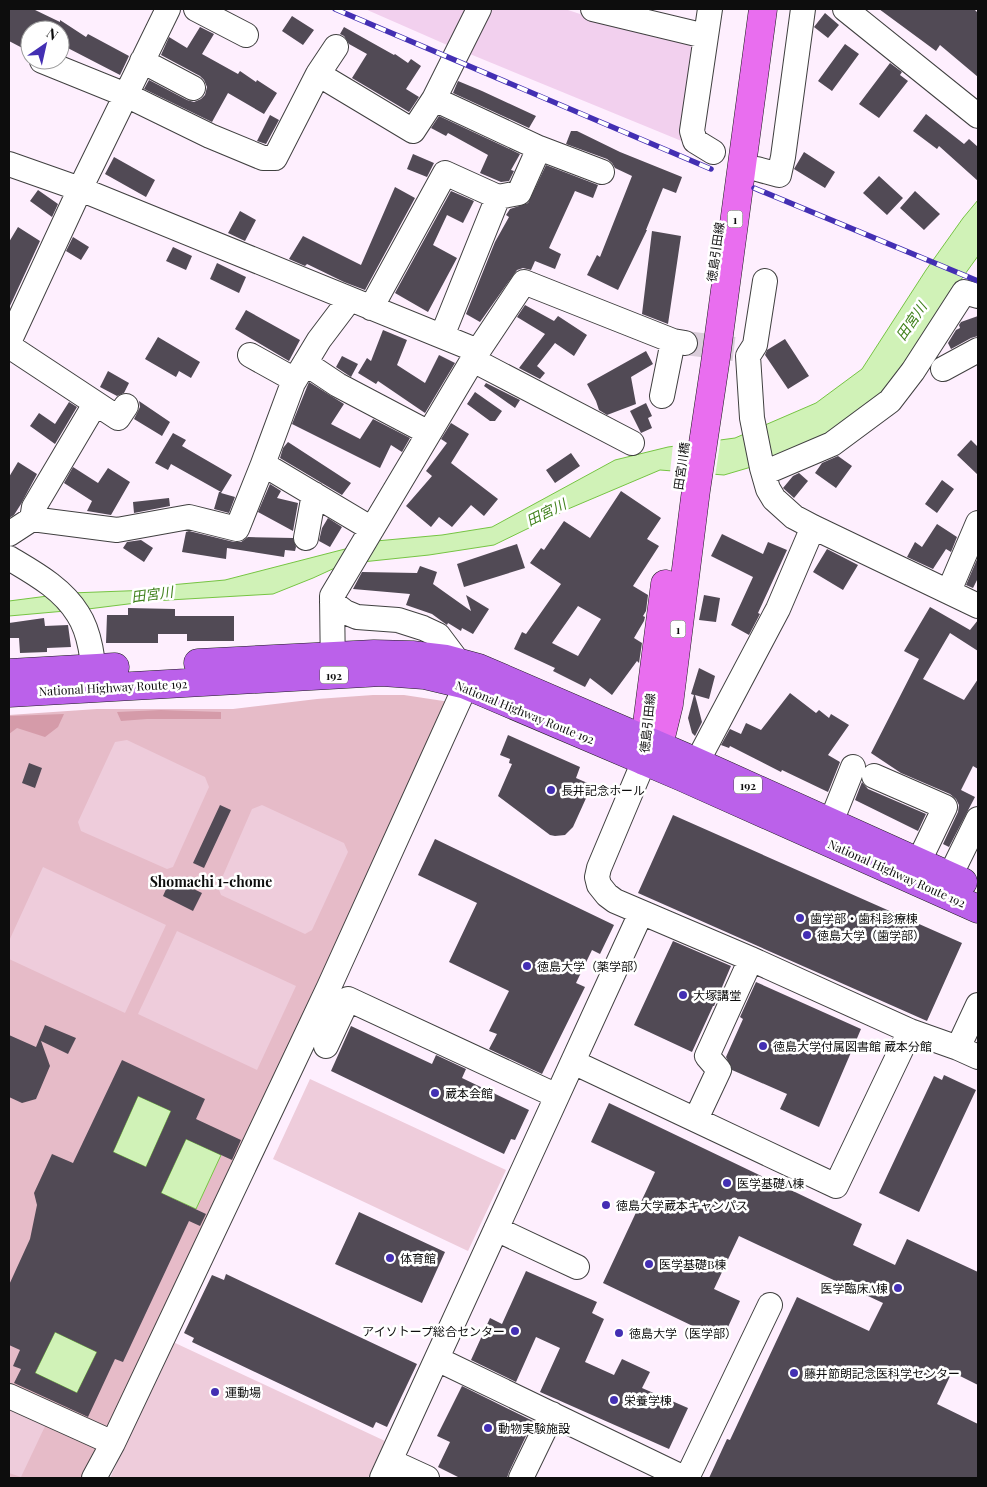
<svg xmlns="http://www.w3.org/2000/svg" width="987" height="1487" font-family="'Playfair Display','Noto Sans JP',serif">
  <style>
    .farmland { fill: #f2d0ee }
    .green { fill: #e6bbc8 }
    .forest { fill: #d59ba9 }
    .pitch { fill: #eeccdb }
    .water { fill: #d0f2b7; stroke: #76c443 }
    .pier { fill: #feeffe }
    .building { fill: #514a55; fill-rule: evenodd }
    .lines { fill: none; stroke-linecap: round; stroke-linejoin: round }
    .minor-tunnel { stroke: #dacdda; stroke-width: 24; stroke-dasharray: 24 12; stroke-linecap: butt }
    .minor-casing { stroke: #404040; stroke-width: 26 }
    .major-casing { stroke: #1e1e1e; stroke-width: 29 }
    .highway-casing { stroke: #1e1e1e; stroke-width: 29 }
    .minor { stroke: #fff; stroke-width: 24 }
    .major { stroke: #e96eef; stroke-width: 28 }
    .highway { stroke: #bb61ea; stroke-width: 28 }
    .rail-casing { stroke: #432fb3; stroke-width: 5.5 }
    .rail { stroke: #fff; stroke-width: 4; stroke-dasharray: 11; stroke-linecap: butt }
    .poi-dot { fill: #432fb3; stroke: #fff; stroke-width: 2 }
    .labels { text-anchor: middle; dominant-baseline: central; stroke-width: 5; stroke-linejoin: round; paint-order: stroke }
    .shield { fill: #fff; stroke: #565656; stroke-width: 1 }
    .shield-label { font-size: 11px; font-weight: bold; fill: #0d0d0d }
    .street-label { font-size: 12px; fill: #0d0d0d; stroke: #fff }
    .poi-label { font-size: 12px; fill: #0d0d0d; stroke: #fff; text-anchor: start }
    .water-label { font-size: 14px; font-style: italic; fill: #41821d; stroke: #fff }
    .neighbourhood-label { font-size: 14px; font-weight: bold; fill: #0d0d0d; stroke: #fff }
  </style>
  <rect width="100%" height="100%" fill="#feeffe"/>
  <path class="farmland" d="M365,9H468L454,48Z
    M487,9H565L589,17L700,41L684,142L465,52Z"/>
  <path class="green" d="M373,695H404L450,702L85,1478H9V715L97,709H233L317,699Z"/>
  <path class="forest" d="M161,710L221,712V719H147L121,721L117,712Z
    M64,714L58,727L45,737L17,728L9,734V716Z"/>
  <path class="pitch" d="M127,740L205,777L209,787L173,867L167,869L81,831L78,822L115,742Z
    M262,805L344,843L348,852L312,930L305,934L221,895L218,887L252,809Z
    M43,867L166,925L125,1013L9,959V941Z
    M177,931L296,986L257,1070L138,1014Z
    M310,1079L506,1170L468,1251L273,1159Z
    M173,1342L385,1441L368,1478H110Z
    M9,1404L47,1422L21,1477L9,1473Z"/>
  <path class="water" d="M978,200V256L945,302L889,386L857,417L775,460L724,475L660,470L568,509L494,545L429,555L362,562L337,567L313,578L273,594L152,601L88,609L9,616V601L71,593L151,590L170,585L225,580L376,541L442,535L492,527L615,460L668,447L735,438L816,403L862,369L926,270L963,218Z
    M138,1096L171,1111L146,1167L113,1152Z
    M186,1139L221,1155L196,1209L161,1193Z
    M55,1332L97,1352L77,1393L35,1373Z"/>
  <path class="pier" d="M721,437L715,477L670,473L673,444Z"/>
  <path class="building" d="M9,9H33L60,22V20L86,37L88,34L129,56L120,75L60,44V30H30V52L9,41Z
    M879,9H974L978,13V77L940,45L936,51Z
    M825,13L839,25L828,38L814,27Z
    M292,16L314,30L303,45L282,31Z
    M200,27L214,34L202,54L238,74L240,71L256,82L257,80L277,93L264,114L228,93L212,122L144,89L149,80L187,100L194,102L201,99L205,95L207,87L204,80L200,76L161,55L169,37L187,48Z
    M344,27L394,55L395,54L408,63L411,59L421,66L406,89L419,97L409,112L352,78L367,54L349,44L344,36L340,34Z
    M845,44L859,54L832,91L818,81Z
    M890,63L902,72L900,75L908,81L879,118L859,104Z
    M458,81L482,91L536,116L529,128L453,93Z
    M926,114L964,144L969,139L978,147V181L939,146L937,149L913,131Z
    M270,115L279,120L266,144L257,141Z
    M439,116L520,154L511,170L514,171L509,181L501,182L480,173L488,155L448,133L446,136L431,128Z
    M571,131H577L620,152L682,177L676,193L663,188L646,230H647L618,290L587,275L597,255L600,257L632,176L615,168L612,163L607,159L566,144Z
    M804,152L835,172L825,188L794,169Z
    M413,154L434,163L427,177L407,169Z
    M114,157L155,180L146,197L105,174Z
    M546,165L598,185L593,198L575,191L549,248L561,254L555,269L535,261L531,270L523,268L517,270L480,322L466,314L495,242L509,217L506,215L510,209L528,203Z
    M879,176L903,198L887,215L863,193Z
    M395,187L415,198L365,290L344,282L307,264L305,266L289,259L303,236L361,265Z
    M38,190L58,204L52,217L30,201Z
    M451,191L474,201L463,223L447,215L433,245L457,258L428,312L395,293Z
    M915,191L940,214L924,230L900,208Z
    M240,211L256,220L245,241L228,233Z
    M18,227L40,241L9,308V242Z
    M652,231L681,236L668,324L642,314Z
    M73,237L89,247L81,260L66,251Z
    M173,247L192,256L186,270L166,261Z
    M217,263L246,277L239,293L210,279Z
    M525,305L554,321L558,316L587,335L574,356L555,343L537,366L545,373L540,379L519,368L545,334L517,317Z
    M246,310L300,340L289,361L235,329Z
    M978,316V336L971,338L951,349L948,343L956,330L960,328L959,325L961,322Z
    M383,330L407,340L397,365L425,383L439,355L455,363L425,413L378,381L376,384L358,373L367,358L371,361Z
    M158,337L200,362L191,378L179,371L176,377L145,359Z
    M785,339L809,376L788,389L765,355L767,350Z
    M646,351L653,364L631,377L636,404L607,415L599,410L596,401L587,384Z
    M342,356L358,364L351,377L336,367Z
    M108,371L129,383L124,393L117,396L100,387Z
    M309,382L344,404L331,424L360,439L373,419L410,438L402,452L391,445L380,468L292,424Z
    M486,383L520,400L515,408L484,386Z
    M475,392L502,411L495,421H490L467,404Z
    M139,401L170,422L162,436L134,419L140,407Z
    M69,402L77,407L55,444L30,426L39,413L55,424Z
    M646,403L652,416L648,418L652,428L641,433L630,411Z
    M451,423L469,434L451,463L498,499L484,516L471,505L452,527L439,517L431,527L406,506L432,476L426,471L447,443L441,439Z
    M173,433L186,440L182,446L232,475L221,493L235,497L229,513L214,509L219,492H221L171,464L168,470L155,463Z
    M971,440L978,447V475L957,455Z
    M288,442L351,483L342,495L280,458L283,448Z
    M571,453L580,466L555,483L546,470Z
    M838,456L852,466L836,488L815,473L822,463Z
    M18,462L37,474L21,504L14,515L9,518V477Z
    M73,467L98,483L108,468L130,482L111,515L87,511L92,501L64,483Z
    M799,473L808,481L794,498L783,488L793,476Z
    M942,480L954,489L937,513L925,504Z
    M270,484L281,491L277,498L298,503L293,531L258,512Z
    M621,491L661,518L647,539L659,546L633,586L648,595L646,611L643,616L645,617L644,621L634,638L642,643L639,663L637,661L612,695L590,678L585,687L553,671L555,668L514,649L522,632L526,634L561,584L530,563L541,548L544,550L564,521L590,538ZM578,606L601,619L578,656L552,643Z
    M169,498L170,506L134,513L133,502Z
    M328,518L342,527L330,547L319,541L322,528Z
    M937,524L957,537L951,552L946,549L933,569L907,557L915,542L922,547Z
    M189,531L234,542H241L248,537L293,538L296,547L295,551L285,550L284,557L227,548L226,559L182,552L186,532Z
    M722,534L763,554L768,542L787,550L758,613L760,614L749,635L731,625L753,577L711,556Z
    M141,540L153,548L144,562L123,548L127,542Z
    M517,544L525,568L464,587L457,564Z
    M827,549L858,565L843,590L813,572Z
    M978,557V578L973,588L966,585Z
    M420,566L437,572L433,584L471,611L466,595L489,609L473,634L462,628L461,631L448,623L447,625L432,614L406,605L410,594L353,589L362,572L417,573Z
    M704,595L720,598L716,622L699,620Z
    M930,607L970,630L978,620V651L950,633L923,679L964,700L978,679V769L973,766L961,790L975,797L949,847L943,844L958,812L959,805L956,799L950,794L901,773L871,753L919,659L904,651Z
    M128,608L175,609V616H234V641H187V634H158V643H106L107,615H128Z
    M44,618L45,626L68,625L71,647L47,648V652L20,653L19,638H9V623Z
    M699,668L715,676L709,699L695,695L702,722L695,736L692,733L688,718L694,695L691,694Z
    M790,693L816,713L819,710L829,718L831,714L849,725L828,755L840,762L828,792L782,770L781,772L730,746L729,748L721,745L730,729L741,734L746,723L761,730Z
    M508,735L580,767L576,778L592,785L573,827L565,835L555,836L550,835L498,796L512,764L509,763L510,759L500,755Z
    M29,763L42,768L35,788L22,783Z
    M862,782L868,789L926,814L918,831L855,800Z
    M220,805L231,810L204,868L193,863Z
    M673,815L962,943L927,1021L638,893Z
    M435,839L614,925L600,954L592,950L576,983L585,987L542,1074L489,1049L497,1034L489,1031L509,991L449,962L477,903L418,875Z
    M171,878L202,893L193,911L163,896Z
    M673,941L731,966L714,1006H713L692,1052L634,1025Z
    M756,982L861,1029L819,1127L780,1109L787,1094L732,1070L726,1057L743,1019L740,1017Z
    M45,1025L76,1038L68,1054L41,1041L50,1066L36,1099L22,1103L9,1097V1035L36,1047Z
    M351,1026L432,1064L436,1055L466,1069L462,1078L529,1110L515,1140L511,1139L504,1154L331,1071Z
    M122,1060L205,1099L196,1119L241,1140L232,1160L186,1139L161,1193L206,1214L200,1226L189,1221L123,1362L115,1359L88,1417L14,1383L21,1369L13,1366L20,1350L9,1345V1285L30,1239L37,1205L34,1193L52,1154L73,1163ZM138,1096L171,1111L146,1167L113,1152ZM55,1332L97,1352L77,1393L35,1373Z
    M944,1075L976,1090L919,1212L879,1193L934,1076L942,1080Z
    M609,1103L862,1224L853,1245L895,1265L907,1239L978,1272V1385L952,1372L937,1404L978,1424V1478H709L727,1439L730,1440L797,1297L869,1331L883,1303L739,1236L714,1289L740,1301L722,1340L603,1283L655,1172L591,1142Z
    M359,1212L445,1252L422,1303L335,1264Z
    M526,1271L597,1302L592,1313L604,1319L585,1362L614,1375L622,1359L650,1372L642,1388L688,1408L669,1449L540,1392L560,1348L536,1337L516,1382L471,1360L490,1318L502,1324Z
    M226,1274L417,1364L387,1427L376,1422L373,1428L192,1342L194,1338L184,1333L212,1275L224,1280Z
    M462,1386L533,1421L509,1472L507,1478H460L438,1467L450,1442L437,1436Z"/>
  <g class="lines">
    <path class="minor-tunnel" d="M685,343L734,349"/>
    <defs>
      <path id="minor" d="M196,9L246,35
        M593,9L705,36
        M710,9L692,131L695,141L713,152
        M845,9L978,116
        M336,47L318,74L413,131L434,99L539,148
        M42,61L126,95L210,136L263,158H275L318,74
        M142,61L193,88
        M434,99L479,9
        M9,164L80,189L478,351
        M757,169L779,175L783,157L803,9
        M765,281L755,345L748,356L752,418L762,468L768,489L774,499L794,517L813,527L978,606
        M350,299L319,340L293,383L263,464L372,529
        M371,308L445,173L498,197
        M442,336L498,197L519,193L539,148L602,172
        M9,342L80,189L168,9
        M9,346L118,418L126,406
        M250,355L295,380
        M473,360L632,443
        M305,363L338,385L429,433
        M943,369L978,350
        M662,396L673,341
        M764,473L832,444L890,401L913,371L964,292L978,296
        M32,519L34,507L95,404
        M9,534L32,519L117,530L189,517L237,529L263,464
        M306,538L314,494
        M9,558C34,573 62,588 78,614C91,634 93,662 95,686
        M949,591L978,523
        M332,602L345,612L357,617L398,620L423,628L438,635L459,663
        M333,675L332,596L478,351L524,282L673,341L685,343
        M644,761L599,868L597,877L599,885L607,895L615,901L751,959L910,1031L958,1048L978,1057
        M697,762L778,609L813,527
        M874,776L945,807L919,861
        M831,822L853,767
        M950,876L978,819
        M326,1046L348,999L557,1096
        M958,1048L978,1005
        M573,1062L836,1186L910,1031
        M696,1119L719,1070L707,1056L751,959
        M496,1229L577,1267
        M437,1359L684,1478
        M9,1396L113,1443
        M390,1461L427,1478
        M94,1478L113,1443L329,987L466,685
        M382,1478L641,913
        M521,1478L552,1414
        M687,1478L770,1305"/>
      <path id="major" d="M644,747L665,584
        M644,761L659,745L669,704L696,490L716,357L763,9"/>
      <path id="highway" d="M198,663L374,654L412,655L446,659L479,668L690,759L963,882
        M9,673L115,667
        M9,693L382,672L424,675L466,685L682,777L978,909"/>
    </defs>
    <use href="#minor" class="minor-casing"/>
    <use href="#major" class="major-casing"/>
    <use href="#highway" class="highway-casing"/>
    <use href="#minor" class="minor"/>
    <use href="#major" class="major"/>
    <use href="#highway" class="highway"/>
    <defs>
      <path id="rail" d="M335,9L711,169
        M754,188L978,281"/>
    </defs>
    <use href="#rail" class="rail-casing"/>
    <use href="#rail" class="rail"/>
  </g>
  <g class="poi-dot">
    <circle cx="551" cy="790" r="5"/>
    <circle cx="800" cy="918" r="5"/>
    <circle cx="807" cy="935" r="5"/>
    <circle cx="527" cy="966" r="5"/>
    <circle cx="683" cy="995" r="5"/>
    <circle cx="763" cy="1046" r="5"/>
    <circle cx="435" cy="1093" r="5"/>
    <circle cx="727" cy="1183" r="5"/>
    <circle cx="606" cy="1205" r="5"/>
    <circle cx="390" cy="1258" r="5"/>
    <circle cx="649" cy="1264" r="5"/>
    <circle cx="898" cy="1288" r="5"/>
    <circle cx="515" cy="1331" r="5"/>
    <circle cx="619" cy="1333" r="5"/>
    <circle cx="794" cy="1373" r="5"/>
    <circle cx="215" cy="1392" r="5"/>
    <circle cx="614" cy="1400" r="5"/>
    <circle cx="488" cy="1428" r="5"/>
  </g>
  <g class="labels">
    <g class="shield">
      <rect x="727.5" y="210.5" width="15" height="17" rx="4"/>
      <rect x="670.5" y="620.5" width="15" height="17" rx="4"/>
      <rect x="320" y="666.5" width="28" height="17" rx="4"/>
      <rect x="734" y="776.5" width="28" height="17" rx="4"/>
    </g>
    <g class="shield-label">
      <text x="735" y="219">1</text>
      <text x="678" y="629">1</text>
      <text x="334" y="675">192</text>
      <text x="748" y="785">192</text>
    </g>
    <g class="street-label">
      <text transform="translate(715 252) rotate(-82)">徳島引田線</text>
      <text transform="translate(681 466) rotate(-82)">田宮川橋</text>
      <text transform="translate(113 687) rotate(-3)">National Highway Route 192</text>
      <text transform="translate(525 712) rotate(22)">National Highway Route 192</text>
      <text transform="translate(647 723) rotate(-84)">徳島引田線</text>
      <text transform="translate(897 873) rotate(24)">National Highway Route 192</text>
    </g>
    <g class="poi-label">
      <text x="561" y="790">長井記念ホール</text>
      <text x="810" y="918">歯学部・歯科診療棟</text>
      <text x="817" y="935">徳島大学（歯学部）</text>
      <text x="537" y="966">徳島大学（薬学部）</text>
      <text x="693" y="995">大塚講堂</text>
      <text x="773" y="1046">徳島大学付属図書館 蔵本分館</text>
      <text x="445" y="1093">蔵本会館</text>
      <text x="737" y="1183">医学基礎A棟</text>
      <text x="616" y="1205">徳島大学蔵本キャンパス</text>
      <text x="400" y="1258">体育館</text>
      <text x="659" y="1264">医学基礎B棟</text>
      <text x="888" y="1288" text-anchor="end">医学臨床A棟</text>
      <text x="505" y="1331" text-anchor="end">アイソトープ総合センター</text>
      <text x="629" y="1333">徳島大学（医学部）</text>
      <text x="804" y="1373">藤井節朗記念医科学センター</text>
      <text x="225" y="1392">運動場</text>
      <text x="624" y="1400">栄養学棟</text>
      <text x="498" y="1428">動物実験施設</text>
    </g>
    <g class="water-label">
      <text transform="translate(911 321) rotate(-56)">田宮川</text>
      <text transform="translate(546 512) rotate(-26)">田宮川</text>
      <text transform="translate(152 594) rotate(-8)">田宮川</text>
    </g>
    <g class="neighbourhood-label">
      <text x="211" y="881">Shomachi 1-chome</text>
    </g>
  </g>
  <rect width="987" height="1487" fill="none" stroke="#0d0d0d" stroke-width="20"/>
  <g transform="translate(45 45) rotate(34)"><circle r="24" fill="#ffffff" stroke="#9e9e9e"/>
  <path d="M0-4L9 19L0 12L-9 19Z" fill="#432fb3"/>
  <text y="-8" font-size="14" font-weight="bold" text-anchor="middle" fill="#0d0d0d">N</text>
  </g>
</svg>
